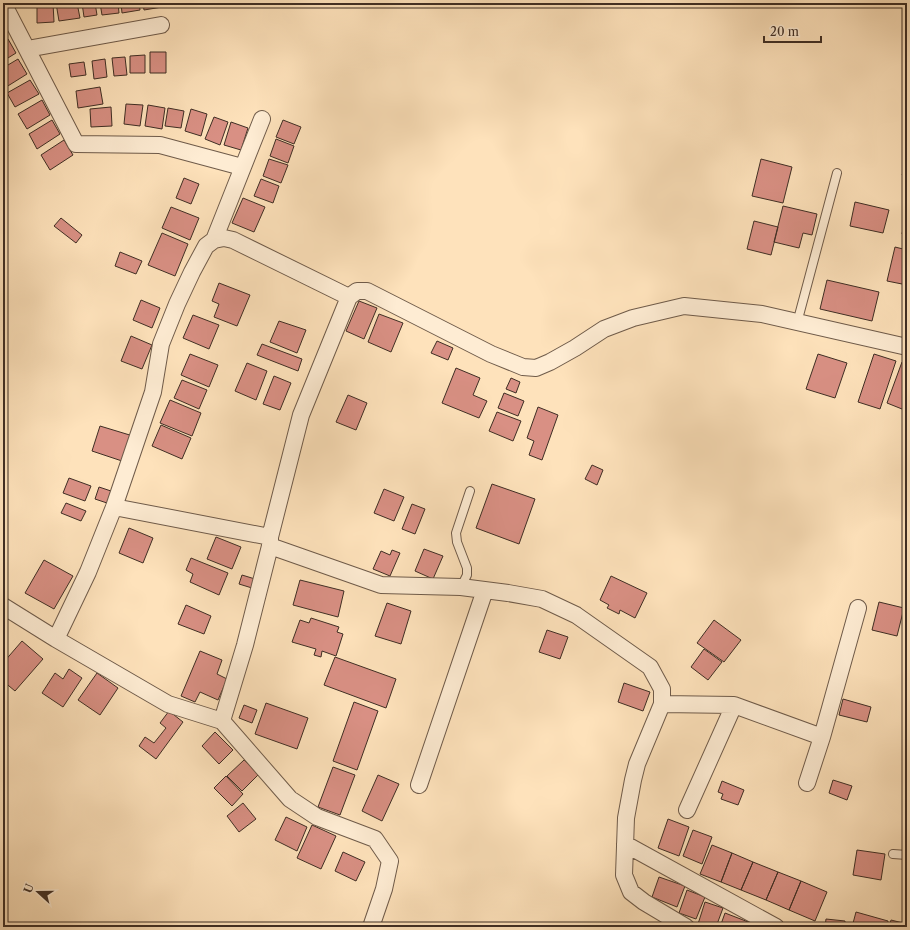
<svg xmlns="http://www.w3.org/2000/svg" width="910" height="930" font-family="'Libre Caslon Text',serif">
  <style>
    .building { fill: #d99084; stroke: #3f2e24 }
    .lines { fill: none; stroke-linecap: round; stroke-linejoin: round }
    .service-casing { stroke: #6f5b4a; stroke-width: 10 }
    .minor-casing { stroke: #6f5b4a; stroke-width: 18 }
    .service { stroke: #feecd3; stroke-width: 8 }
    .minor { stroke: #feecd3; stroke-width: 16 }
  </style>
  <rect width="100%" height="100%" fill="#fee2bb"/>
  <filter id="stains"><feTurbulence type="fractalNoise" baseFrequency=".005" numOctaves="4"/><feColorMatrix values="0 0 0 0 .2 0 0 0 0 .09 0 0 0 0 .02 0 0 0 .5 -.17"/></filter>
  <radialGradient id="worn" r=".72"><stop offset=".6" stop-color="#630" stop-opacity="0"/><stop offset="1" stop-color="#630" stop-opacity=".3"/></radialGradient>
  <path class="building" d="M53,3L54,22L37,23V4Z
    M56,3H77L80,18L59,21Z
    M82,3H95L97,15L84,17Z
    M100,3H118L119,13L102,15Z
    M121,3H139L140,10L122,13Z
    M143,3H161L162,7L144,10Z
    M8,39L16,53L3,61V42Z
    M150,52H166V73H150Z
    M145,55V73H130V56Z
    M125,57L127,75L114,76L112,58Z
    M18,59L27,74L3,89V68Z
    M105,59L107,77L94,79L92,61Z
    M84,62L86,75L71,77L69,64Z
    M30,80L39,94L15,107L7,93Z
    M100,87L103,104L78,108L76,91Z
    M42,100L50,115L27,129L18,114Z
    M126,104L143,105L140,126L124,124Z
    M148,105L165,108L162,129L145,126Z
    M111,107L112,126L91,127L90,109Z
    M168,108L184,111L181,128L165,126Z
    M191,109L207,114L201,136L185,131Z
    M214,117L228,122L220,145L205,139Z
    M52,120L60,134L37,149L29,134Z
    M283,120L301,127L294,144L276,137Z
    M231,122L248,128L241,150L224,145Z
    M276,139L294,146L288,163L270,156Z
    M64,140L73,155L50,170L41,155Z
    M269,159L288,165L281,183L263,176Z
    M761,159L792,167L783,203L752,196Z
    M905,169L907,170V177L902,175Z
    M184,178L199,184L191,204L176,198Z
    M261,179L279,186L273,203L254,196Z
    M243,198L265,207L254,232L232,223Z
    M855,202L889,210L883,233L850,226Z
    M783,206L817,214L812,235L803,233L799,248L774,242Z
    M171,207L199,218L190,240L162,228Z
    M907,208V235L902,234Z
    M61,218L82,235L76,243L54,226Z
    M754,221L778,227L771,255L747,249Z
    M162,233L188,244L175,276L148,265Z
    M895,247L907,250V285L887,281Z
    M120,252L142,261L136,274L115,266Z
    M827,280L879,292L872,321L820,309Z
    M219,283L250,295L237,326L214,317L219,304L212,301Z
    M141,300L160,308L152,328L133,320Z
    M359,301L377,308L364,339L346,331Z
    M379,314L403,323L391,352L368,342Z
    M193,315L219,325L209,349L183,338Z
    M279,321L306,330L297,353L270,342Z
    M131,336L152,345L142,369L121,361Z
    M437,341L453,348L448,360L431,353Z
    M262,344L302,359L298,371L257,355Z
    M190,354L218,365L209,387L181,375Z
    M818,354L847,363L835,398L806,389Z
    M874,354L896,361L880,409L858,402Z
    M902,362L907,363V411L887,403Z
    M247,363L267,371L256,400L235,391Z
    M456,368L480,378L473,395L487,401L479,418L442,403Z
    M274,376L291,383L280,410L263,404Z
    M511,378L520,382L516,393L506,389Z
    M182,380L207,390L199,409L174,398Z
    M504,393L524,401L518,416L498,408Z
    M348,395L367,403L356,430L336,422Z
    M170,400L201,413L192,436L160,423Z
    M538,407L558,415L542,460L529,455L534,441L527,438Z
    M497,412L521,421L513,441L489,431Z
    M161,425L191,438L182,459L152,446Z
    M100,426L133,436L125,462L92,451Z
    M592,465L603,470L597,485L585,479Z
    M69,478L91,486L85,501L63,493Z
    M492,484L535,499L519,544L476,528Z
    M99,487L111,491L107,503L95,499Z
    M384,489L404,497L394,521L374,513Z
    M66,503L86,511L81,521L61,513Z
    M412,504L425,509L415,534L402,529Z
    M129,528L153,538L143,563L119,553Z
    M216,537L241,547L232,569L207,559Z
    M424,549L443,556L433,579L415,571Z
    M392,550L400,553L390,576L373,569L381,551L390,555Z
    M191,558L228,573L219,595L190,582L193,574L186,570Z
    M44,560L73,576L54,609L25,593Z
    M242,575L255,579L252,588L239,584Z
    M611,576L647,593L635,618L620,610L619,614L607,608L609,605L600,600Z
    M300,580L344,591L338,617L293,605Z
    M879,602L904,608L897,636L872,630Z
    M387,603L411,611L401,644L375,636Z
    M186,605L211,616L204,634L178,624Z
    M311,618L339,627L337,632L343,634L336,656L322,651L321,657L314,655L316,649L292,642L300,620L309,623Z
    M714,620L741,640L724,662L697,643Z
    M547,630L568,637L560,659L539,652Z
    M22,641L43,659L15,691L3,681V663Z
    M704,649L722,662L708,680L691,667Z
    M200,651L222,660L217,674L227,679L218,700L200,692L195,702L181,696Z
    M335,657L396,679L386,708L324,685Z
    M69,669L82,678L63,707L42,693L55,673L63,679Z
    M97,673L118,688L100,715L78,700Z
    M624,683L650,692L643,711L618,702Z
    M843,699L871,707L867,722L839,715Z
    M354,702L378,711L357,770L333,761Z
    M266,703L308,718L297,749L255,734Z
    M244,705L257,710L252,723L239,718Z
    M169,711L183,722L156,759L139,746L145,737L154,743L166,728L160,723Z
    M215,732L233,750L219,764L202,746Z
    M244,760L259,774L242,791L227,776Z
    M333,767L355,775L340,815L318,807Z
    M378,775L399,784L382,821L362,811Z
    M226,776L243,794L232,806L214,788Z
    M833,780L852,786L847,800L829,793Z
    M722,781L744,790L738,805L721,799L723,794L718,792Z
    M243,803L256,819L239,832L227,816Z
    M286,817L307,827L297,851L275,840Z
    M668,819L689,827L679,856L658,848Z
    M312,825L336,836L321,869L297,858Z
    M693,830L712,837L702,864L683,856Z
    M712,845L732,853L721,882L700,874Z
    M857,850L885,854L881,880L853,875Z
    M343,852L365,862L356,881L335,871Z
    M732,853L753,862L741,890L721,882Z
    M753,862L778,872L766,900L741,890Z
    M778,872L801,881L789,910L766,900Z
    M659,877L685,886L677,907L652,897Z
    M801,881L827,892L815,921L789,910Z
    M687,890L705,897L696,919L679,913Z
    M907,900V923H904Z
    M705,902L723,908L716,927H706L698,924Z
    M856,912L888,921L887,927H852Z
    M725,913L751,923L750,927H720Z
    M826,919L845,921V927H825Z
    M891,920L907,924V927H889Z"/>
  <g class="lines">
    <defs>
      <path id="service" d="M797,323L837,173
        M461,587L467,575V568L457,542L456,533L470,491
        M893,854L907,855"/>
      <path id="minor" d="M3,3L76,144L160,145L242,167
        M27,49L161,25
        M214,240L262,119
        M114,507L270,537
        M270,546L381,585L461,587L508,593L542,599L576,615L650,667L662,689V704L637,764L633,780L626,818L624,875L631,892L644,902L686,927
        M3,606L56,639L168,704L222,721L290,799L317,817L375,839L390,861L384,889L371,927
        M56,639L88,572L114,507L153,392L161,344L177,304L192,272L206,246L214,240L224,238L233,240L349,297L357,291H367L491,354L523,367L536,368L550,362L575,348L604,329L633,318L684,306L762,314L907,347
        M662,704L734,705L822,737L858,608
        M222,721L245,645L270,546V537L301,415L349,297
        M807,783L822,737
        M419,785L485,590
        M687,810L734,705
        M625,844L776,927"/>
    </defs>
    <use href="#service" class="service-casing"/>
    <use href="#minor" class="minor-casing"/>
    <use href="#service" class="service"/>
    <use href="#minor" class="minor"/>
  </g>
  <rect width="910" height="930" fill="none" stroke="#fee2bb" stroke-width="16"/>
  <rect x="4" y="4" width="902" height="922" fill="none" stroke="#3f2e24" stroke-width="2"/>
  <rect x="8" y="8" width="894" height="914" fill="none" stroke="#3f2e24"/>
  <g transform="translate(38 892) rotate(291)" stroke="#feecd3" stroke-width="3" paint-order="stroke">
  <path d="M0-3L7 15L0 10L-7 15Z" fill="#3f2e24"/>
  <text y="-6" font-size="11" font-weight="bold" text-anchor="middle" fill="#3f2e24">U</text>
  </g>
  <path d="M764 36v6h57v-6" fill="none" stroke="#3f2e24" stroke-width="2"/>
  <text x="770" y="36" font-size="12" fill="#3f2e24" stroke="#feecd3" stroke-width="3" paint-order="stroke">20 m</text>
  <rect width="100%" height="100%" filter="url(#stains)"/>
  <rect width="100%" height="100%" fill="url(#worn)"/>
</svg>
